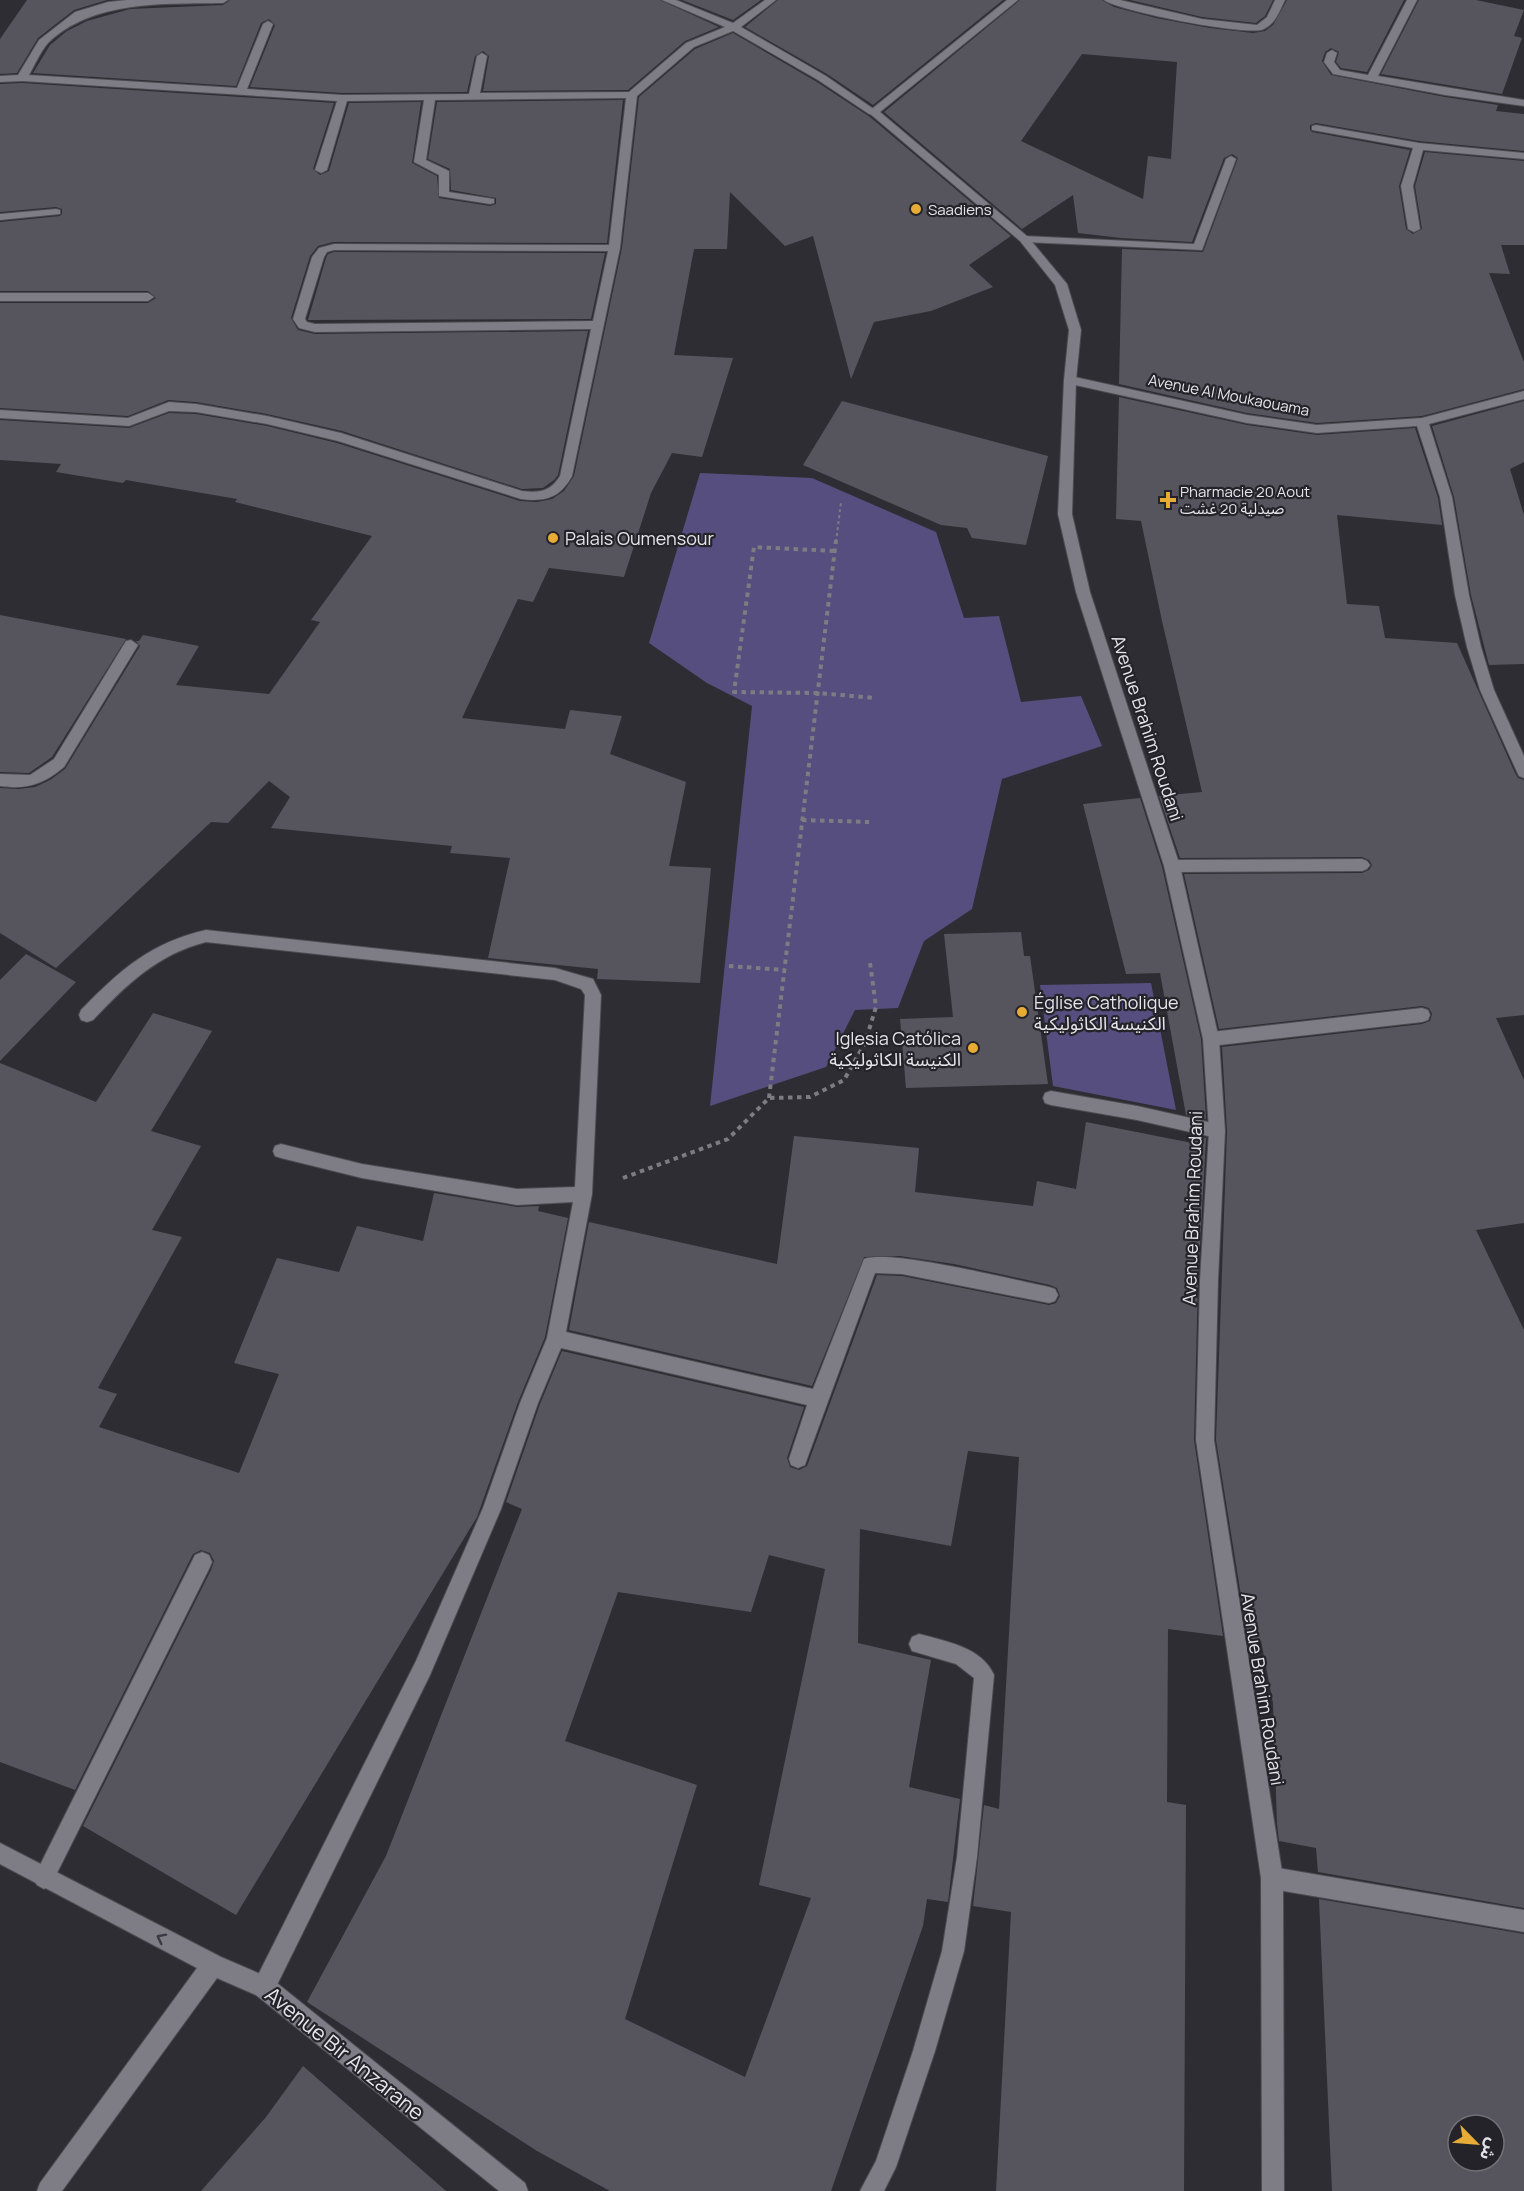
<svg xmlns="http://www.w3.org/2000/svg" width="1524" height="2191" font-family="Manrope,'Noto Sans Arabic',sans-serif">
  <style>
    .green { fill: #564e7e }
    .building { fill: #56555d; fill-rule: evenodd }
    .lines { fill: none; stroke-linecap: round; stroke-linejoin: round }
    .service-casing { stroke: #4c4b51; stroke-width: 2 }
    .minor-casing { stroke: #4c4b51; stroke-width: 2 }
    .tertiary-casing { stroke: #4c4b51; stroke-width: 2 }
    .path-far1 { stroke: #7d7c82; stroke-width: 2; stroke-dasharray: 3 3; stroke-linecap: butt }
    .path { stroke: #7d7c82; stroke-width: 4; stroke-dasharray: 4.5 4.5; stroke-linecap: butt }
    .service { fill: #7e7d86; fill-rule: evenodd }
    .minor { fill: #7e7d86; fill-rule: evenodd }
    .tertiary { fill: #7e7d86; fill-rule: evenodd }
    .oneway { stroke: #3a3a41 }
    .poi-dot { fill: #e7ac36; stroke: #24232a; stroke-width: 2 }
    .labels { text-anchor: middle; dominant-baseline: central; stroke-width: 4.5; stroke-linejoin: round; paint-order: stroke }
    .far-poi-label { font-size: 15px; fill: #e5e4e9; stroke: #24232a; text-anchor: start }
    .far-street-label { font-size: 15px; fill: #e5e4e9; stroke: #24232a }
    .poi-label { font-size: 18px; fill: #e5e4e9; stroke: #24232a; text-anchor: start }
    .street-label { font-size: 18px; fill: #e5e4e9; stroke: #24232a }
    .near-street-label { font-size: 21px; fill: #e5e4e9; stroke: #24232a }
  </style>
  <rect width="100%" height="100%" fill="#2e2d34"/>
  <path class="green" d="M700,473L812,478L936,532L964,618L999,616L1021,702L1081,696L1102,746L1002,779L972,909L924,941L898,1008L855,1010L826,1067L710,1106L752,706L707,683L649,643Z
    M1151,983L1176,1110L1053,1086L1040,985Z"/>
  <path class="building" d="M27,0H107L74,10L38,38L17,73L0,74V39Z
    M230,0H660L719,27L685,41L628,90L483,91L489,56L483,51L475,56L467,92L343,93L250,87L275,25L269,19L261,23L236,86L33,73L50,45L67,31L87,21L130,9L223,5Z
    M682,0H761L733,20Z
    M778,0H1003L873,105L827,74L745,27Z
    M1020,0H1102L1114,7L1156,18L1210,28L1253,33L1265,31L1273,25L1287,0H1404L1367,72L1341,68L1336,62L1339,52L1331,48L1325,52L1322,61L1331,75L1445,97L1498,105L1496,111L1524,114V151L1419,141L1316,123L1310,125V130L1312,132L1410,150L1399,186L1406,229L1413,234L1422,229L1415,186L1425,152L1524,161V245H1501L1510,274L1489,273L1524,362V389L1422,416L1317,423L1247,413L1119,384L1122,249L1203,252L1238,158L1232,154L1224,158L1192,242L1121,238L1078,233L1073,195L1022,229L884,112ZM1082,54L1177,62L1171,159L1148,156L1143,199L1021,141Z
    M1130,0H1273L1265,16L1256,23L1202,17Z
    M1419,0H1476L1524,10L1514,36L1522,38L1502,94L1381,74Z
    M733,33L817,82L870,117L1011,236L969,265L993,287L931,311L874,322L851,379L813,236L785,246L730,192L727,249H694L674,355L733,358L702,457L672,453L651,493L624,577L549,568L533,602L518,599L462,718L565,729L570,710L622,716L610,754L686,782L669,866L711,868L700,983L597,979L598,969L488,958L510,858L450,853L452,846L271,828L290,797L269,781L228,823L211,822L56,968L0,933V788L18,789L35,787L50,780L65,769L140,646L136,641H139L143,635L199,646L176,685L269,694L320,622L311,620L372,536L235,502L237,499L126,480L123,483L56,472L61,464L0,460V420L129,428L169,413L196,414L267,426L337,443L520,501L537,502L552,499L564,491L574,476L622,248L639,97L695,49Z
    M22,83L334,103L313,169L320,175L329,171L349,103L421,102L412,163L437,176L439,198L490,206L496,204V198L451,190L450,169L428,159L437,102L623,100L607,243L333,242L318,246L310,256L291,318L298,330L315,334L588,331L558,475L554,480L543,488L522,489L342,431L267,414L196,402L168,400L128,416L0,408V303H148L156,298L148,291H0V222L60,216L62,214V209L56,207L0,212V84Z
    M334,252L605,253L591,319L308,320L326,258L328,254Z
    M1119,397L1247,425L1317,435L1415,428L1438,498L1442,525L1337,515L1347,604L1379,606L1385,638L1457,643L1515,773L1518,778L1524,780V1015L1496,1018L1524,1080V1223L1476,1230L1524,1330V1908L1318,1872L1316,1848L1279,1841L1277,1824L1273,1703L1261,1641L1248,1639L1216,1440L1227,1131L1222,1047L1422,1024L1430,1021L1432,1014L1429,1008L1422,1006L1219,1029L1184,874L1362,873L1369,870L1372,865L1369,860L1362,857L1180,858L1159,796L1202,792L1162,621L1141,521L1116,519Z
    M842,401L1048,456L1026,545L972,538L967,528L941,525L803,465Z
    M1524,401V462L1510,469L1524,515V664L1489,665L1471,595L1454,497L1432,426Z
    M0,615L126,639L52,757L29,773L0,772Z
    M1140,798L1162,867L1201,1039L1206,1119L1186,1115L1160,973L1126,974L1083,804Z
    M1021,932L1024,956H1030L1048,1084L906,1088L900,1019L953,1017L944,934Z
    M26,954L76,982L0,1061V980Z
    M153,1013L212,1031L151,1131L201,1146L152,1230L182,1237L98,1388L117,1394L99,1427L239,1473L279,1374L234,1363L277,1258L339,1272L357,1226L423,1241L434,1193L517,1207L539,1206L538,1211L568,1218L545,1337L518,1402L477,1517L236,1915L83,1826L211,1570L214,1561L210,1553L201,1550L193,1554L75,1790L0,1762V1063L96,1102Z
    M1086,1122L1192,1143L1190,1134L1206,1138L1198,1280L1194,1440L1223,1636L1168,1629L1167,1802L1186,1805L1184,2191H996L1011,1912L973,1906L984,1805L999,1809L1019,1457L968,1451L951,1546L860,1529L858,1643L931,1660L909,1787L960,1799L948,1902L927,1899L923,1926L831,2191H610L537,2151L307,2002L386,1856L522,1509L506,1502L540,1404L562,1351L804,1407L787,1458L790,1467L799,1470L807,1466L877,1275L902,1276L1049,1305L1056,1303L1060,1296L1057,1288L1050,1285L954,1264L900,1256L864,1257L812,1386L569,1330L589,1222L777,1264L794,1136L919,1148L915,1192L1033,1206L1037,1181L1076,1189ZM769,1555L825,1569L759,1885L811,1898L745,2077L625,2019L697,1785L565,1741L618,1592L751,1612Z
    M1319,1899L1524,1934V2191H1332ZM1458,2125H1494V2161H1458Z
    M303,2066L446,2191H201L266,2117Z"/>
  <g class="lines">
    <defs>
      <path id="service" d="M1231,156L1236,159L1202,250L1024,242L1018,239L1024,236L1194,244L1226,159Z
        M1272,1867L1524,1910V1932L1272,1889L1265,1885L1261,1878L1265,1871Z"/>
      <path id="minor" d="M127,0H228L223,3C163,4 93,0 48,43C40,52 35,65 29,75L237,88L263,24L268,21L273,24L247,89L343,95L469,94L477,56L482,53L487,56L480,93L629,92L686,43L725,27L662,0H676L733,23L765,0H776L741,27L826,76L878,112L873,115L869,114L818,80L733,31L694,47L637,96L620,248L572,476C560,498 545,502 521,499L338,441L267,424L196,412L169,411L129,426L0,418V410L128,418L169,402L196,404L267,416L341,433L522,491C539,493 550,492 560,476L591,329L315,332L299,328L293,319L312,257L319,248L334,244L609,245L626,98L435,100L426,160L449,171V192L494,199V203L490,204L439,196V175L414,162L424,100L347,101L327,170L321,173L315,170L337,101L22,81L0,82V76L18,75L39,40L75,12L108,2ZM334,250L608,251L593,321L315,324L307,322L305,319L324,257L327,252Z
        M1104,0H1120L1202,19L1257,25L1267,17L1275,0H1285C1279,12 1276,23 1264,29C1249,37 1118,11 1104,0Z
        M1407,0H1417L1378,76L1524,100V106L1445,95L1333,74L1324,62L1327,53L1332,50L1337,53L1334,62L1340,70L1368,75Z
        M1316,125L1419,143L1524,153V159L1423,150L1413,186L1420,229L1414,232L1408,229L1401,186L1413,148L1312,130V126Z
        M56,209L60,210V214L0,220V214Z
        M0,293H148L154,297L148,301H0Z
        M1070,376L1247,415L1317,425L1422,418L1524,391V399L1429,424L1452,497L1469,595L1481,647L1494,690L1524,756V778L1519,776L1517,772L1480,690L1467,647L1455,595L1440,497L1417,426L1317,433L1247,423L1066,383L1064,380Z
        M131,640L138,645L64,767C44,784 26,790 0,786V774L30,775L54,759L126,641Z
        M1362,859L1367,861L1370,865L1367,869L1362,871L1172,872L1167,870L1164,866L1167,862L1172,860Z
        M206,930L555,968L593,979L601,995L592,1194L566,1332L813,1389L864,1259C892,1249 1013,1280 1049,1287L1055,1289L1058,1295L1055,1301L1049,1303L902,1274L875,1273L807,1459L805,1465L798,1468L791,1465L789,1459L807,1405L561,1348L538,1403L501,1509L430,1675L272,1995L264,1998L256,1995L253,1987L256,1979L416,1661L483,1508L520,1403L547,1338L573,1202L517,1205L362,1178L281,1158L275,1156L273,1151L275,1146L281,1144L362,1164L517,1189L575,1187L585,995L581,989L555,980L206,942C158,954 126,985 93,1020L87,1022L81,1020L79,1015L81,1010C120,970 150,943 206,930Z
        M1422,1008L1428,1010L1430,1015L1428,1020L1422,1022L1211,1046L1205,1044L1203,1039L1205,1034L1211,1032Z
        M1051,1091L1137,1106L1217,1124L1223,1126L1225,1131L1223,1136L1217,1138L1137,1120L1051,1105L1045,1103L1043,1098L1045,1093Z
        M202,1552L209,1555L212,1562L209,1569L51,1885L44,1889L37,1885L33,1878L37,1871L195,1555Z
        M919,1634C945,1641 982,1647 994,1675L977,1857L964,1951L935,2051L896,2167L884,2191H860L876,2161L913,2051L942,1951L957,1857L974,1678L956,1664L912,1651L909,1644L912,1637Z"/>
      <path id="tertiary" d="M1007,0H1018L880,112L1028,237L1067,284L1081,330L1076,380L1072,514L1090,592L1180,866L1219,1039L1225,1131L1218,1280L1214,1440L1283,1878L1284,2191H1262L1261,1878L1196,1440L1200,1280L1209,1131L1203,1039L1164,866L1076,592L1058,514L1064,380L1069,330L1055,285L1020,241L868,112Z
        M0,1843L221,1957L272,1979L525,2183L528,2191H499L256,1995L217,1978L62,2191H37L40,2183L197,1968L0,1864Z"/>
    </defs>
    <use href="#service" class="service-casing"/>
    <use href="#minor" class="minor-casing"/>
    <use href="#tertiary" class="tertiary-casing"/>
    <path class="path-far1" d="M836,542L841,502"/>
    <path class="path" d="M834,551L754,547L734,692L818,693L875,698
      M802,820L869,822
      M729,966L785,970
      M769,1098L836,540
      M623,1178L728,1139L769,1098L810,1097L844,1080L865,1043L876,1007L870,963"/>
    <use href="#service" class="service"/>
    <use href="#minor" class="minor"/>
    <use href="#tertiary" class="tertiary"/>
  </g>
  <defs><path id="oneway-chevron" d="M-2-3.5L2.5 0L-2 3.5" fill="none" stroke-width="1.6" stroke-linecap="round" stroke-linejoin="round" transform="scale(1.5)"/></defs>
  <use class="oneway" href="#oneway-chevron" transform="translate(161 1938) rotate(-153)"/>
  <g class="poi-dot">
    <circle cx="916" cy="209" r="6"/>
    <path d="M1165 491h6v6h6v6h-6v6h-6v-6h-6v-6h6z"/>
    <circle cx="553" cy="538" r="6"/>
    <circle cx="1022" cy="1012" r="6"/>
    <circle cx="973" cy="1048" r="6"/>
  </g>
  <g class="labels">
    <g class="far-poi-label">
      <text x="928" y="209">Saadiens</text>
      <text x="1180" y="491">Pharmacie 20 Aout<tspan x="1180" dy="17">صيدلية 20 غشت</tspan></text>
    </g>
    <g class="far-street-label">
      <text transform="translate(1229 395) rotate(11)">Avenue Al Moukaouama</text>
    </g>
    <g class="poi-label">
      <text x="565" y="538">Palais Oumensour</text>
      <text x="1034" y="1002">Église Catholique<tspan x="1034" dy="21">الكنيسة الكاثوليكية</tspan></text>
      <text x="961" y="1038" text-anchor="end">Iglesia Católica<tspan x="961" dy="21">الكنيسة الكاثوليكية</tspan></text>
    </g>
    <g class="street-label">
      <text transform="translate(1148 728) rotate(72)">Avenue Brahim Roudani</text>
      <text transform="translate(1192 1208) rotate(-88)">Avenue Brahim Roudani</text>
      <text transform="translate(1263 1689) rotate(81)">Avenue Brahim Roudani</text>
    </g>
    <g class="near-street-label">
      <text transform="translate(345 2053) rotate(39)">Avenue Bir Anzarane</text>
    </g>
  </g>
  <g transform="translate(1476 2143) rotate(115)"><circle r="28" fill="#24232a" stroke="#717076" stroke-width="1.5"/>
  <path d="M0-4.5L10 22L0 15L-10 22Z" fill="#e7ac36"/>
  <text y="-9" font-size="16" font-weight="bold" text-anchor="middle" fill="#e5e4e9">ش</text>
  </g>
</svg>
